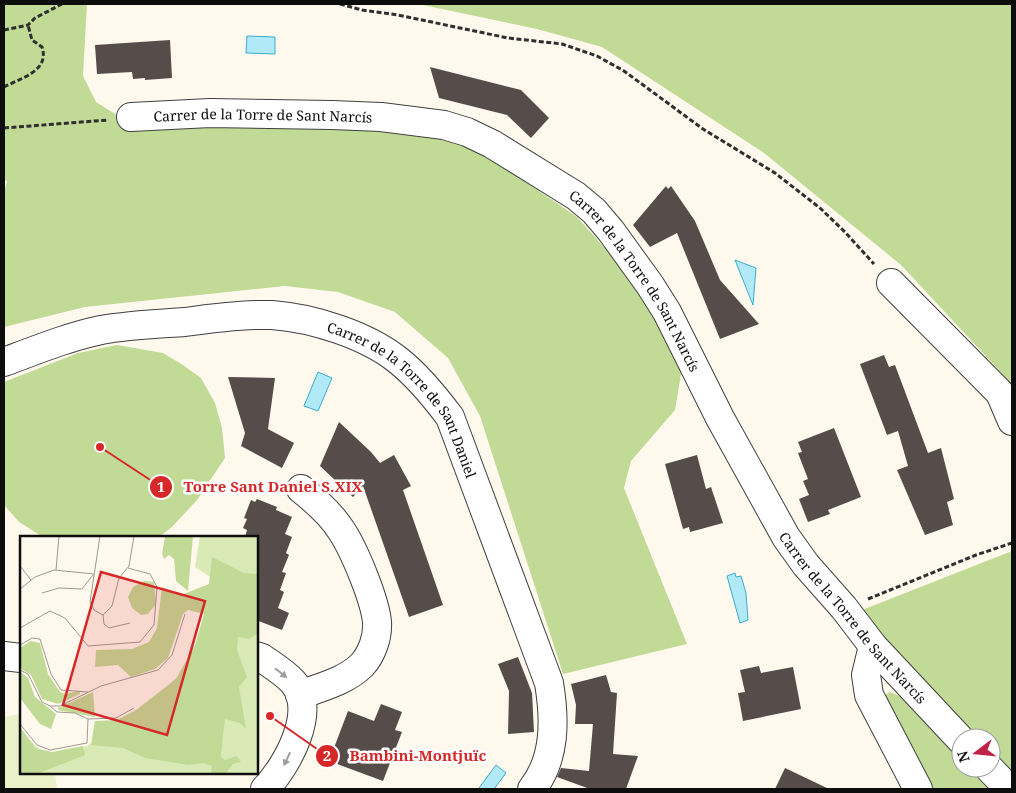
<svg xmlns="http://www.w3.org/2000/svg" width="1016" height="793" font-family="'Noto Serif',serif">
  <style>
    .forest { fill: #c1db96 }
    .pitch { fill: #eaf1c9 }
    .water { fill: #b2e9f7; stroke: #38adcf }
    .building { fill: #564c49 }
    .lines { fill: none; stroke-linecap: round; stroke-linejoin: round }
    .minor-casing { stroke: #404040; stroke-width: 30 }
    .path { stroke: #2f2f2f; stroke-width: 3; stroke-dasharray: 5 2.5; stroke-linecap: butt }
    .minor { stroke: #fff; stroke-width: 28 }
    .oneway { fill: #9e9e9e }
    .labels { text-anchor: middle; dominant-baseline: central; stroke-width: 5; stroke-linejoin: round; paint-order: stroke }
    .street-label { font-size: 14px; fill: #0d0d0d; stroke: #fff }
    .inset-road { fill: none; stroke: #9e9a93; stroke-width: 1 }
    .view { fill: #d62828; fill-opacity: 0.15; stroke: #d62828; stroke-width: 2.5 }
    .inset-edge { fill: none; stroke: #0d0d0d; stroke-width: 2.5 }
    .leader { fill: none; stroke: #d62828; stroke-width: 2 }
    .callout-dot { fill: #d62828; stroke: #fff; stroke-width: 2 }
    .mark-label { font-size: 15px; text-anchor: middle; font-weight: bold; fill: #fff }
    .callout-label { font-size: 15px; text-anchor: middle; font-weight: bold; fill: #d62828; stroke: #fff; stroke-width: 5; stroke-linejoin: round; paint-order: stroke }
  </style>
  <rect width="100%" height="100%" fill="#fff8ed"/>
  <path class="forest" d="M4,4H87L83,76L96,102L136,127L302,125L424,132L473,146L577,217L631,277L682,368L675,410L631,461L624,488L687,644L563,674L480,416L448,358L395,312L338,292L285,286L85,307L4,327V192L7,182L4,178Z
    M418,4H1012V387L1010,382L901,265L764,153L602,47L537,29Z
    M117,345L163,353L183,365L201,378L215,403L222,428L225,458L197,500L172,527L159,537H43L19,522L4,505V382L78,353Z
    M1012,551V773L991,752V738H975L951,717L872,631L862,610Z
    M890,692L905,698L924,716L961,757V768H971L990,789H932L884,699L885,695Z"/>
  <path class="pitch" d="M21,714V772H55L57,789H5L4,717Z"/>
  <path class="water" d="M247,36L275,37V54L246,53Z
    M735,260L756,268L753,305Z
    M318,372L332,378L318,411L304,406Z
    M735,573L736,577L741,576L746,593L748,620L740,623L727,576Z
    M496,765L506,773L494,789H480L479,788Z"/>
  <path class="building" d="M170,40L172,78L145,80V78L133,79L132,72L97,74L95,45Z
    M430,67L521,90L549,118L531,138L507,115L439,98Z
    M666,186L668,189L671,186L695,221L720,280L759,324L720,339L677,233L650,247L633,225Z
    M884,355L889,367L895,365L928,453L941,448L954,499L947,502L953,525L925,535L897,470L908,466L898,431L887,435L860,364Z
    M228,377L275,378L268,429L294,443L282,468L241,446L245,433Z
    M339,422L371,452L380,463L394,455L411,486L403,490L443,605L409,617L363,486L353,497L320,466Z
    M834,428L861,497L828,510L830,514L808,522L799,499L809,495L803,481L808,479L798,453L802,452L798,442Z
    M697,455L706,489L711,487L723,523L690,532L689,527L683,529L665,464Z
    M257,499L277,507L276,510L292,517L285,534L292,537L286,553L289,555L282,572L286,573L280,590L284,592L278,608L289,613L282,630L256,620V537H245L247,530L243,528L247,519L244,518L251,500L255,502Z
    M518,657L532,693L534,732L508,734L509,691L498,664Z
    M759,666L761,673L793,667L801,709L743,721L738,693L745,692L740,670Z
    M606,675L611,692L617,693L613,754L638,756L626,789H590L557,777L561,768L589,771L593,724H575L576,705L571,684Z
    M381,704L402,712L395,730L402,732L383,781L329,761L348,711L374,721Z
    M785,768L829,789H775Z"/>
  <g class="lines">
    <defs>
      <g id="minor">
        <path id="s1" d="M131,117L210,113L332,115L381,117L444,125L467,132L492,144L576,196L594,211L611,231L650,285L667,312L720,418L786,537L806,565L844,608L873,646L961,740"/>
        <path d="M891,283L1000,393L1012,421"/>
        <path id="s2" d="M4,362C36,350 68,337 101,330C128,325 157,324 185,322C213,318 243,314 272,315C313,318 367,335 399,361C419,377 435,397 450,417L549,683C555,719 556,759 532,789"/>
        <path d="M873,646L866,675L869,695L918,789"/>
        <path d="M4,656L21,658"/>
        <path d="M256,656L262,658C272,665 285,673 293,682C318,711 287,766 265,789"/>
        <path d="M300,695C321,687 346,681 362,665C372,654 378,637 377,622C375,600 354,549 341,530C331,514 316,501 301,489"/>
        <path d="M989,768L1009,789"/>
      </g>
    </defs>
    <use href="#minor" class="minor-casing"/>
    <path class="path" d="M340,4L362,10L398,15L508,38L562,44L597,56L624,71L703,129L775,173L820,208L845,232L874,264
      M4,30L28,25L35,18L62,4
      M4,87C21,78 50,71 42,47L32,40L28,25
      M4,128L108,120
      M868,599L976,555L1012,543"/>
    <use href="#minor" class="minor"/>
  </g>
  <defs><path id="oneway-solid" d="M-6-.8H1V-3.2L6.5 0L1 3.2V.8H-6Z" transform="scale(1.25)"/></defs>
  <g class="oneway">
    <use href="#oneway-solid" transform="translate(281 673) rotate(38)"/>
    <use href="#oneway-solid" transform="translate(287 759) rotate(115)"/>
  </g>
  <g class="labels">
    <g class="street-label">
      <text stroke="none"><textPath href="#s1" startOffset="132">Carrer de la Torre de Sant Narcís</textPath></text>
      <text stroke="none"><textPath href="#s1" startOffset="568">Carrer de la Torre de Sant Narcís</textPath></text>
      <text stroke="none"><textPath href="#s2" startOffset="441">Carrer de la Torre de Sant Daniel</textPath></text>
      <text stroke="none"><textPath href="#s1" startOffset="972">Carrer de la Torre de Sant Narcís</textPath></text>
    </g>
  </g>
  <g transform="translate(20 536)">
    <rect width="238" height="238" fill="#fff8ed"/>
    <path d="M180,0H237V237H0V192L20,215L30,217L67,210L136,162L180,118L190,41L175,31Z" fill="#daeab7"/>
    <path d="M145,0H173L168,55L156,45L154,23L149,19L144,23L142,18ZM192,21L224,37L237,38V98L229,103L218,101L217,114L227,141L219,151L226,193L220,187L205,183L203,200L201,221L205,224L217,220L221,226L213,228L206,237H191L192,230L183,227L169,229L125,222L103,212L71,209L75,185L97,184L116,174L156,143L175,109L184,78L168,74L163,78L148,122L135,133L111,141L98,129L75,131L76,114L112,113L129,106L137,92L142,51L161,59L189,48ZM124,45L134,46L136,68L128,78L121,79L112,72L108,61L113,51ZM11,105L20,107L28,138L40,156L45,158L60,155V158L38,168L22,163L11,139L0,132V112ZM1,136L8,142L15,161L36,178L31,193L20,188L0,162ZM73,156L75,181L38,174V172ZM0,191L15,212L32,216L63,210L65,219L19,237H0Z" fill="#c1db96"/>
    <path class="inset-road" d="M80,0L70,66L74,74L83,79M0,30L11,44M36,34L39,0M0,53L15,41L34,34L74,38M22,57L39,52L62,53L73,39M83,79L92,70L99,42L109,30L114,0M83,79L84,88L89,92L110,87M0,92L30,75L45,82L68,110L120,106L134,89L137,51L130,38L108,32M0,109L12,102L20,103L31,138L41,154L68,156M0,134L8,138L22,166L30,170H40L81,150L138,134L152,119L165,78M30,170L37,176L55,177L68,183L96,182L114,172M0,188L17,209L30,214L67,207L68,183"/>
    <path class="view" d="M81,36L185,65L147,199L43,169Z"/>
    <rect width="238" height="238" class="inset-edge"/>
  </g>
  <path class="leader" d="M100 447L161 487M270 716L327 756"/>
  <g class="callout-dot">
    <circle cx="100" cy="447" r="5"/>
    <circle cx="270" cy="716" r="5"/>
    <circle cx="161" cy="487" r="12"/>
    <circle cx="327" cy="756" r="12"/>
  </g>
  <g class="mark-label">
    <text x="161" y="492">1</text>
    <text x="327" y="761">2</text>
  </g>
  <g class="callout-label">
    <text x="273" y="492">Torre Sant Daniel S.XIX</text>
    <text x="418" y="761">Bambini-Montjuïc</text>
  </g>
  <rect width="1016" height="793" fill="none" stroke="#0d0d0d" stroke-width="10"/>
  <g transform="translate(976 753) rotate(254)"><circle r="24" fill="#ffffff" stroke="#9e9e9e"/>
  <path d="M0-4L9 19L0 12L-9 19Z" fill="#bf2446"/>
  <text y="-8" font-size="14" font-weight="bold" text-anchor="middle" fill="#0d0d0d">N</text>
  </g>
</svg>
